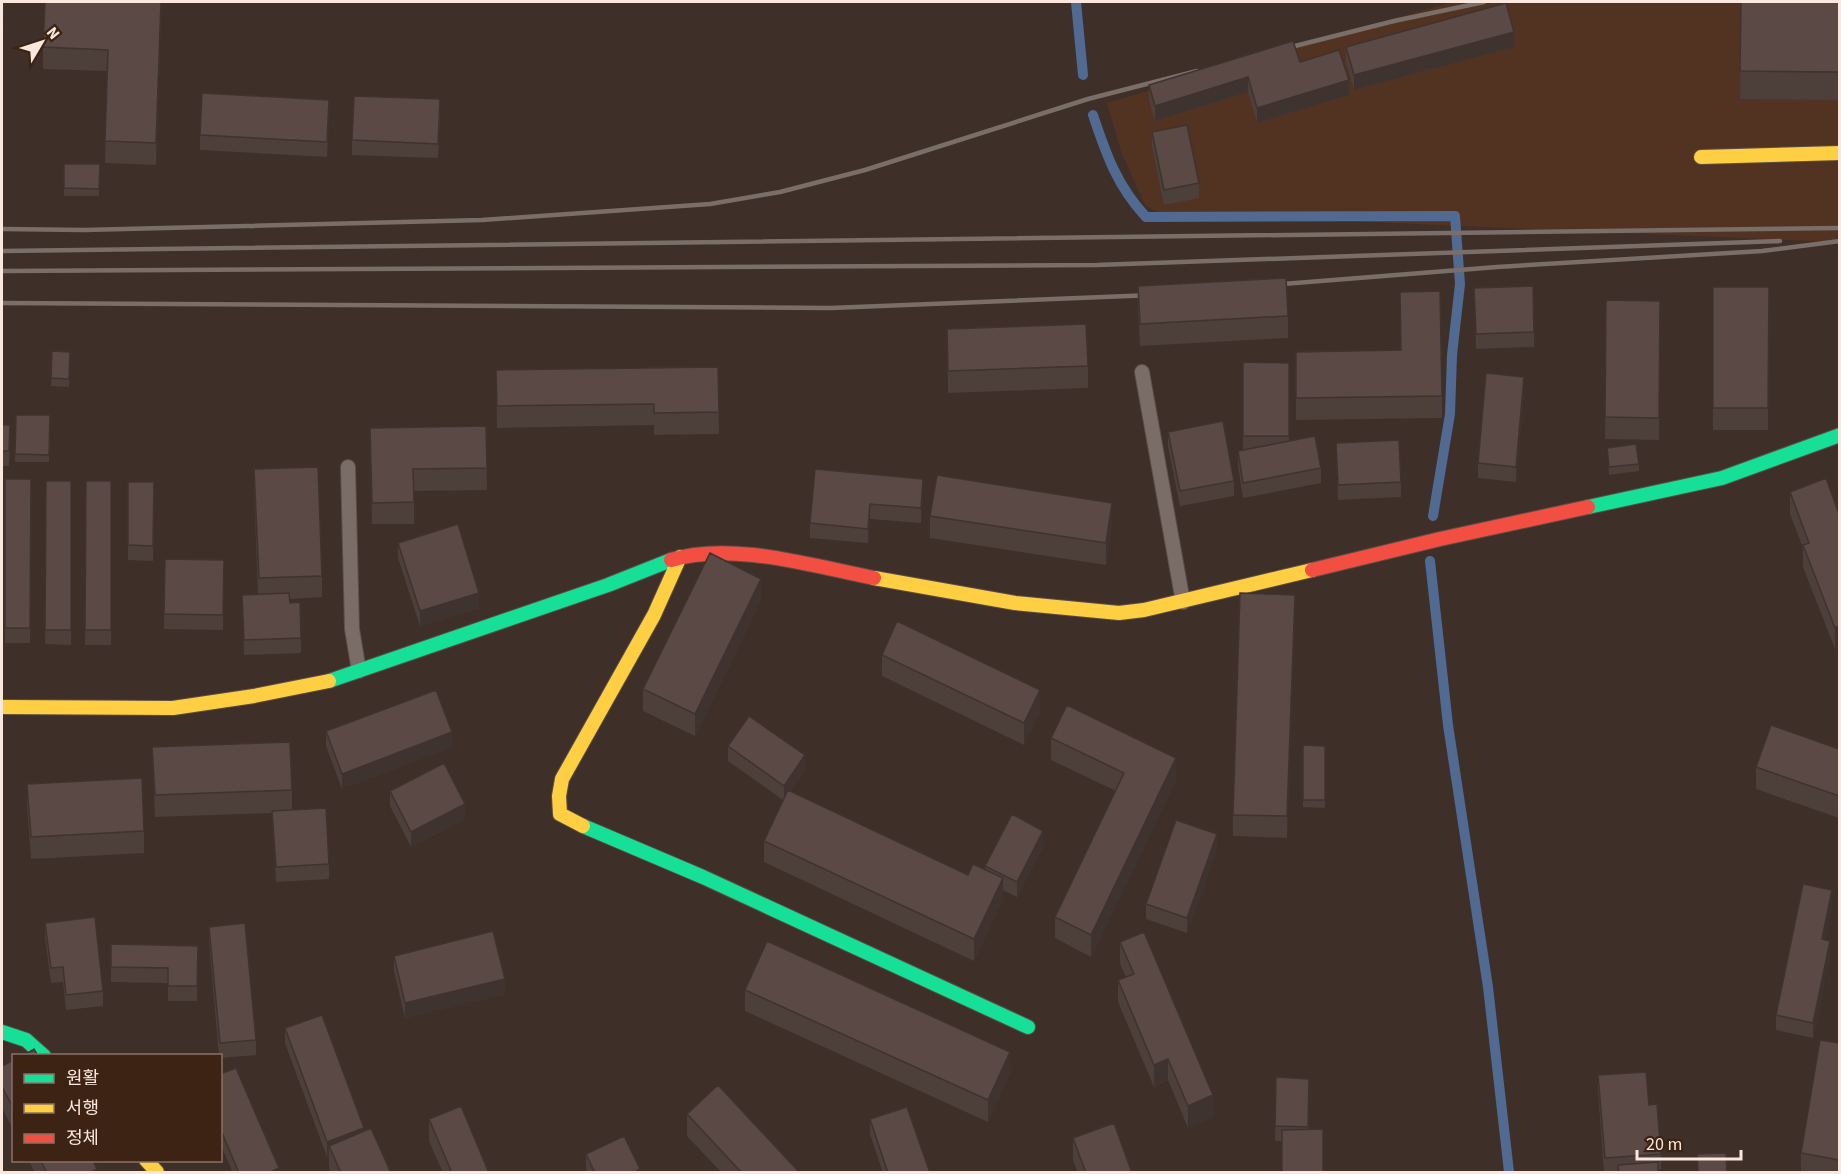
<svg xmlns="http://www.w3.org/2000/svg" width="1841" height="1174" font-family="'Source Sans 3','Noto Sans KR',sans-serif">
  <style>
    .built { fill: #523322 }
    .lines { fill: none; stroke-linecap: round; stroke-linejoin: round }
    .stream { stroke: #516a92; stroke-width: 10 }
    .lane-casing { stroke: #5b4e47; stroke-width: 16 }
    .fast-casing { stroke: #5b4e47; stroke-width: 16 }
    .slow-casing { stroke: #5b4e47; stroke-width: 16 }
    .jam-casing { stroke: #5b4e47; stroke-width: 16 }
    .lane { stroke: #7a6d67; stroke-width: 14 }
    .fast { stroke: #16e098; stroke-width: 14 }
    .slow { stroke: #ffcf43; stroke-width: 14 }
    .jam { stroke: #f24e42; stroke-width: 14 }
    .rail { stroke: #7a6e69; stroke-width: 4.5 }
    .wall { fill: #4d3f3a }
    .shaded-wall { fill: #3f3330 }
    .building { fill: #5a4944; stroke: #3f3330; stroke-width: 1.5 }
  </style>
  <rect width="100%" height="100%" fill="#3e3028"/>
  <path class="built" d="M1452,2H1839V242L1159,213L1145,205L1122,154L1107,103Z"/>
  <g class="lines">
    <path class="stream" d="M1076,2L1083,75
      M1093,115C1106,154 1117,186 1146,217L1455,216L1460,284L1452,355L1450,414L1433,516
      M1430,561L1448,725L1488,987L1509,1172"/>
    <defs>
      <path id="lane" d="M1142,372L1183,602
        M348,467L352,629L359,671"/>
      <path id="fast" d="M1588,507L1722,478L1840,435
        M329,681L608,585L671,560
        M583,826L703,877L1028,1027
        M2,1032L26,1040L44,1056"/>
      <path id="slow" d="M1701,157L1840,153
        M874,578L1015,603L1119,613L1144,610L1312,570
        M2,707L173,708L254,696L329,681
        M583,826L560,814L559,796L562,779L654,615L680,557
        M146,1160L157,1172"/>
      <path id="jam" d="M671,560C731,541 813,566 874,578
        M1312,570L1440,539L1588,507"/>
    </defs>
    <use href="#lane" class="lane-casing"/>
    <use href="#fast" class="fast-casing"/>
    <use href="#slow" class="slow-casing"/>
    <use href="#jam" class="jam-casing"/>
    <use href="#lane" class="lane"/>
    <use href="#fast" class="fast"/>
    <use href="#slow" class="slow"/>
    <use href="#jam" class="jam"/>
    <path class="rail" d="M1279,50L1394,21L1484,2
      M2,229L84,230L482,220L710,204L780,192L865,170L1088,99L1197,71
      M2,251L1840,228
      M2,271L1097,265L1780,241
      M1270,285L1497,267L1762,251L1840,241
      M2,303L831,308L1153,295"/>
  </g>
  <path class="wall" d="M1741,2H1839V100L1740,99Z
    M161,21L156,165L105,163L107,71L43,69V47Z
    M1346,47H1514L1354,90L1346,62Z
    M1300,62L1349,95L1257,123L1248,92L1155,121L1149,100V85Z
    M440,114L438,158L352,155V140Z
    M329,115L327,157L200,150V135Z
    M1152,132L1199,183V198L1164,205L1152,147Z
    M64,164H100L99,196H64Z
    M1138,286L1288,316V338L1140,346L1138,308Z
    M1713,287H1769L1768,430H1713Z
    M1474,288L1534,332V347L1476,349Z
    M1400,292L1442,396V418L1296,420V352L1400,350Z
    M1606,300L1660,301L1659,440L1605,439Z
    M947,329L1088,366V388L948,393Z
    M52,351L70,352L69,387L51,386Z
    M1243,362L1289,363V441L1321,468V483L1243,498L1238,466V451L1243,450Z
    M718,367L719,434L654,435V425L497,428L496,370Z
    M1524,392L1516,482L1478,478V463Z
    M16,415H50L49,462H15Z
    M2,425L10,440L9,466H2Z
    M486,426L487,490L414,491V524H372L370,428Z
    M1168,432L1234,481V496L1180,506L1168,447Z
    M1336,443L1401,482V497L1338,500Z
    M1607,448L1639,464V471L1609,475Z
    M254,469L322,576V597L289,599L290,603L301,638V653L244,655L242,595L258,594L254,491Z
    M815,469L923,494L921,523L870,519L868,543L810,538V523Z
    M5,479H31L30,643H5Z
    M46,481H71V645L45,644Z
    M86,481H111V645H85Z
    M128,482H154L153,561L128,560Z
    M1790,492L1839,514L1835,649L1803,567V548L1790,514Z
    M930,516L1112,524L1106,565L930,538Z
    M398,543L479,608L420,626L398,558Z
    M165,559L224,560L223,630L164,629Z
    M761,600L695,736L643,711V689Z
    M1295,617L1287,838L1233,836V815Z
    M882,655L1040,711L1024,745L882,676Z
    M326,731L452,747L342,789L326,746Z
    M1051,738L1176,780L1091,957L1055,938V917L1116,791L1051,760Z
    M1303,745L1325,746V808L1303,807Z
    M728,746L805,770L790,791L968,875L985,869V866L1043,846L1017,897L1003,890V899L974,961L764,862V841L783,800L728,761Z
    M152,747L292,790V810L329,864V879L276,882L272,813L155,817Z
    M1839,749V818L1756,789V767Z
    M27,784L144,831V853L31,859L27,806Z
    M390,791L465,819L411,847L390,806Z
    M1217,849L1187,933L1146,919V904Z
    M1832,905L1825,940L1830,956L1813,1038L1776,1030V1015Z
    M45,923L103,991V1006L66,1010L63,982L51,983L45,938Z
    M209,927L256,1040V1055L220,1058V1056H219L209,942Z
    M1120,942L1213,1117L1188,1128L1168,1080L1154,1087L1118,1002V980L1126,977L1120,964Z
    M198,946L197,1001H168V983L111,982V967Z
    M394,956L505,994L405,1018L394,971Z
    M745,990L1010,1073L988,1122L745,1011Z
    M285,1028L364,1131L391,1173H331L329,1168V1156L327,1157L285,1043Z
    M1839,1043V1173H1801V1153Z
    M14,1060V1131L2,1108V1066Z
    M220,1074L279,1173H233L220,1143Z
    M1598,1075L1649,1105L1661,1154V1169H1658V1173H1604L1598,1090Z
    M1276,1077L1309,1079V1129L1282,1141H1275Z
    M687,1114L800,1173H722L687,1136Z
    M429,1119L489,1173H443L429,1141Z
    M870,1119L930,1173H883L870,1134Z
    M1073,1138L1132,1173H1078L1073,1160Z
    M586,1154L640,1173H588L586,1169Z
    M29,1161H93L97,1173H35Z"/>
  <path class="shaded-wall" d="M5,2V11L2,59V44Z
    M161,2V21L156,165V143Z
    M1514,32V47L1354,90V75Z
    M1248,77V92L1155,121V106Z
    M1349,80V95L1257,123V108Z
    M1524,377V392L1516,482V467Z
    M923,479V494L921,523V508Z
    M1112,503V524L1106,565V543Z
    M870,504V519L868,543V529Z
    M761,579V600L695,736V714Z
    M479,593V608L420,626V611Z
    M1295,595V617L1287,838V816Z
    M1839,626V648L1835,649V628Z
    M1040,690V711L1024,745V723Z
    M452,732V747L342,789V774Z
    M805,755V770L784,801V786Z
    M1176,758V780L1091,957V935Z
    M465,804V819L411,847V832Z
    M1043,831V846L1017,897V882Z
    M1217,834V849L1187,933V918Z
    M1003,878V899L974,961V939Z
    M1832,890V905L1822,954V939Z
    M1830,941V956L1813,1038V1023Z
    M3,945V967L2,968V946Z
    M505,979V994L405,1018V1003Z
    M1010,1052V1073L988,1122V1100Z
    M1168,1059V1080L1154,1087V1065Z
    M1213,1095V1117L1188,1128V1106Z
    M364,1128V1143L329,1146V1156L327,1157V1142Z
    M279,1168V1173H269Z"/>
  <path class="building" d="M2,2H4L2,44Z
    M45,2H161L156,143L105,141L108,50L43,47Z
    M1741,2H1839V72L1740,71Z
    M1506,3L1514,32L1354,75L1346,47Z
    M1293,41L1300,62L1339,50L1349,80L1257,108L1248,77L1155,106L1149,85Z
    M202,93L329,100L327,142L200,135Z
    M354,96L440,99L438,144L352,140Z
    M1187,125L1199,183L1164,190L1152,132Z
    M64,164H100L99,189L64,188Z
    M1286,278L1288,316L1140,324L1138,286Z
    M1533,286L1534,332L1476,334L1474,288Z
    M1713,287H1769L1768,408H1713Z
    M1440,291L1442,396L1296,398V352L1401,350L1400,292Z
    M1606,300L1660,301L1659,418L1605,417Z
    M1086,324L1088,366L948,371L947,329Z
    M52,351L70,352L69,379L51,378Z
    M1243,362L1289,363V436H1243Z
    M718,367L719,412L654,413V404L497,406L496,370Z
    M1486,373L1524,377L1516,467L1478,463Z
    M16,415H50L49,455L15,454Z
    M1223,421L1234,481L1180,491L1168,432Z
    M2,425H10L9,451H2Z
    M486,426L487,468L413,469L414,502L372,503L370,428Z
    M1315,436L1321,468L1243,483L1238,451Z
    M1399,440L1401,482L1338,485L1336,443Z
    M1636,444L1639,464L1609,467L1607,448Z
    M318,467L322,576L259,578L254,469Z
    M815,469L923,479L921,508L870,504L868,529L810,523Z
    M937,475L1112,503L1106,543L930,516Z
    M1826,478L1839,514V626L1835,628L1803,545L1809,543L1790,492Z
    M5,479H31L30,628H5Z
    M46,481H71V630H45Z
    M86,481H111V630H85Z
    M128,482H154L153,546L128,545Z
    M458,524L479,593L420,611L398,543Z
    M710,553L761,579L695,714L643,689Z
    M165,559L224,560L223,615L164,614Z
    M289,593L290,603L300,602L301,638L244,640L242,595Z
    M1240,593L1295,595L1287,816L1233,815Z
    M897,621L1040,690L1024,723L882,655Z
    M436,690L452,732L342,774L326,731Z
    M1067,705L1176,758L1091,935L1055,917L1124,773L1051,738Z
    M749,716L805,755L784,786L728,746Z
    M1771,725L1839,749V796L1756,767Z
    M290,742L292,790L155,795L152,747Z
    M1303,745L1325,746V800H1303Z
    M444,763L465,804L411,832L390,791Z
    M142,778L144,831L31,837L27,784Z
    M788,790L968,875L973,864L1003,878L974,939L764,841Z
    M326,808L329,864L276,867L272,811Z
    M1012,814L1043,831L1017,882L985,866Z
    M1176,820L1217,834L1187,918L1146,904Z
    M1803,884L1832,890L1822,939L1830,941L1813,1023L1776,1015Z
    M95,917L103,991L66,995L63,967L51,968L45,923Z
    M245,923L256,1040L220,1043L209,927Z
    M493,931L505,979L405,1003L394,956Z
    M1144,932L1213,1095L1188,1106L1168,1059L1154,1065L1118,980L1134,974L1120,942Z
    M767,941L1010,1052L988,1100L745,990Z
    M111,944L198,946L197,986H168V968L111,967Z
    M322,1015L364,1128L327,1142L285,1028Z
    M1820,1040L1839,1043V1160L1801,1153Z
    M34,1049L38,1056H23Z
    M14,1060V1109L2,1087V1066Z
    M236,1068L279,1168L269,1173H239L220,1128V1074Z
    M1646,1072L1649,1105L1657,1104L1661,1154L1605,1158L1598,1075Z
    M1276,1077L1309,1079L1308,1127L1275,1126Z
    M718,1085L800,1173H742L687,1114Z
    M461,1106L489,1173H452L429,1119Z
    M907,1107L930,1173H888L870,1119Z
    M1114,1123L1132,1173H1086L1073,1138Z
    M371,1128L391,1173H341L329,1146Z
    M1323,1129V1173H1282V1130Z
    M624,1136L640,1169L633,1173H595L586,1154Z
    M1726,1153L1727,1173H1675L1698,1171L1697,1154Z
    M41,1161H93L97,1169L90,1173H47Z
    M1658,1162V1173H1619L1618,1165Z"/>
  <rect width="1841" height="1174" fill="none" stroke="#fae8de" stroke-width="6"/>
  <rect x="12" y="1054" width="210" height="108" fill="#3d2314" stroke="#897265" stroke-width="1.5"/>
  <rect x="24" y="1074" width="30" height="9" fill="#16e098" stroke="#897265" stroke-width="1.5"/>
  <text x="66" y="1084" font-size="18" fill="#fae8de">원활</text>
  <rect x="24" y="1104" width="30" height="9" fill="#ffcf43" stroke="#897265" stroke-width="1.5"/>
  <text x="66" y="1114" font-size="18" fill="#fae8de">서행</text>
  <rect x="24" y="1134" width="30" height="9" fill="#f24e42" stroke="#897265" stroke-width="1.5"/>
  <text x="66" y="1144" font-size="18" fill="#fae8de">정체</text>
  <g transform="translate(42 42) rotate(51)" stroke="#3d2314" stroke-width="4.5" paint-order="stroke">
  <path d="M0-4.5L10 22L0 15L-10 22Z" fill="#fae8de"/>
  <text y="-9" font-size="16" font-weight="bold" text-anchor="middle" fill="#fae8de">N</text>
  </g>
  <path d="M1637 1150v9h104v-9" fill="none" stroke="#fae8de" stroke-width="3"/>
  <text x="1646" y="1150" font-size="18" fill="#fae8de" stroke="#3d2314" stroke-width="4.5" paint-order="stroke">20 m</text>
</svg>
